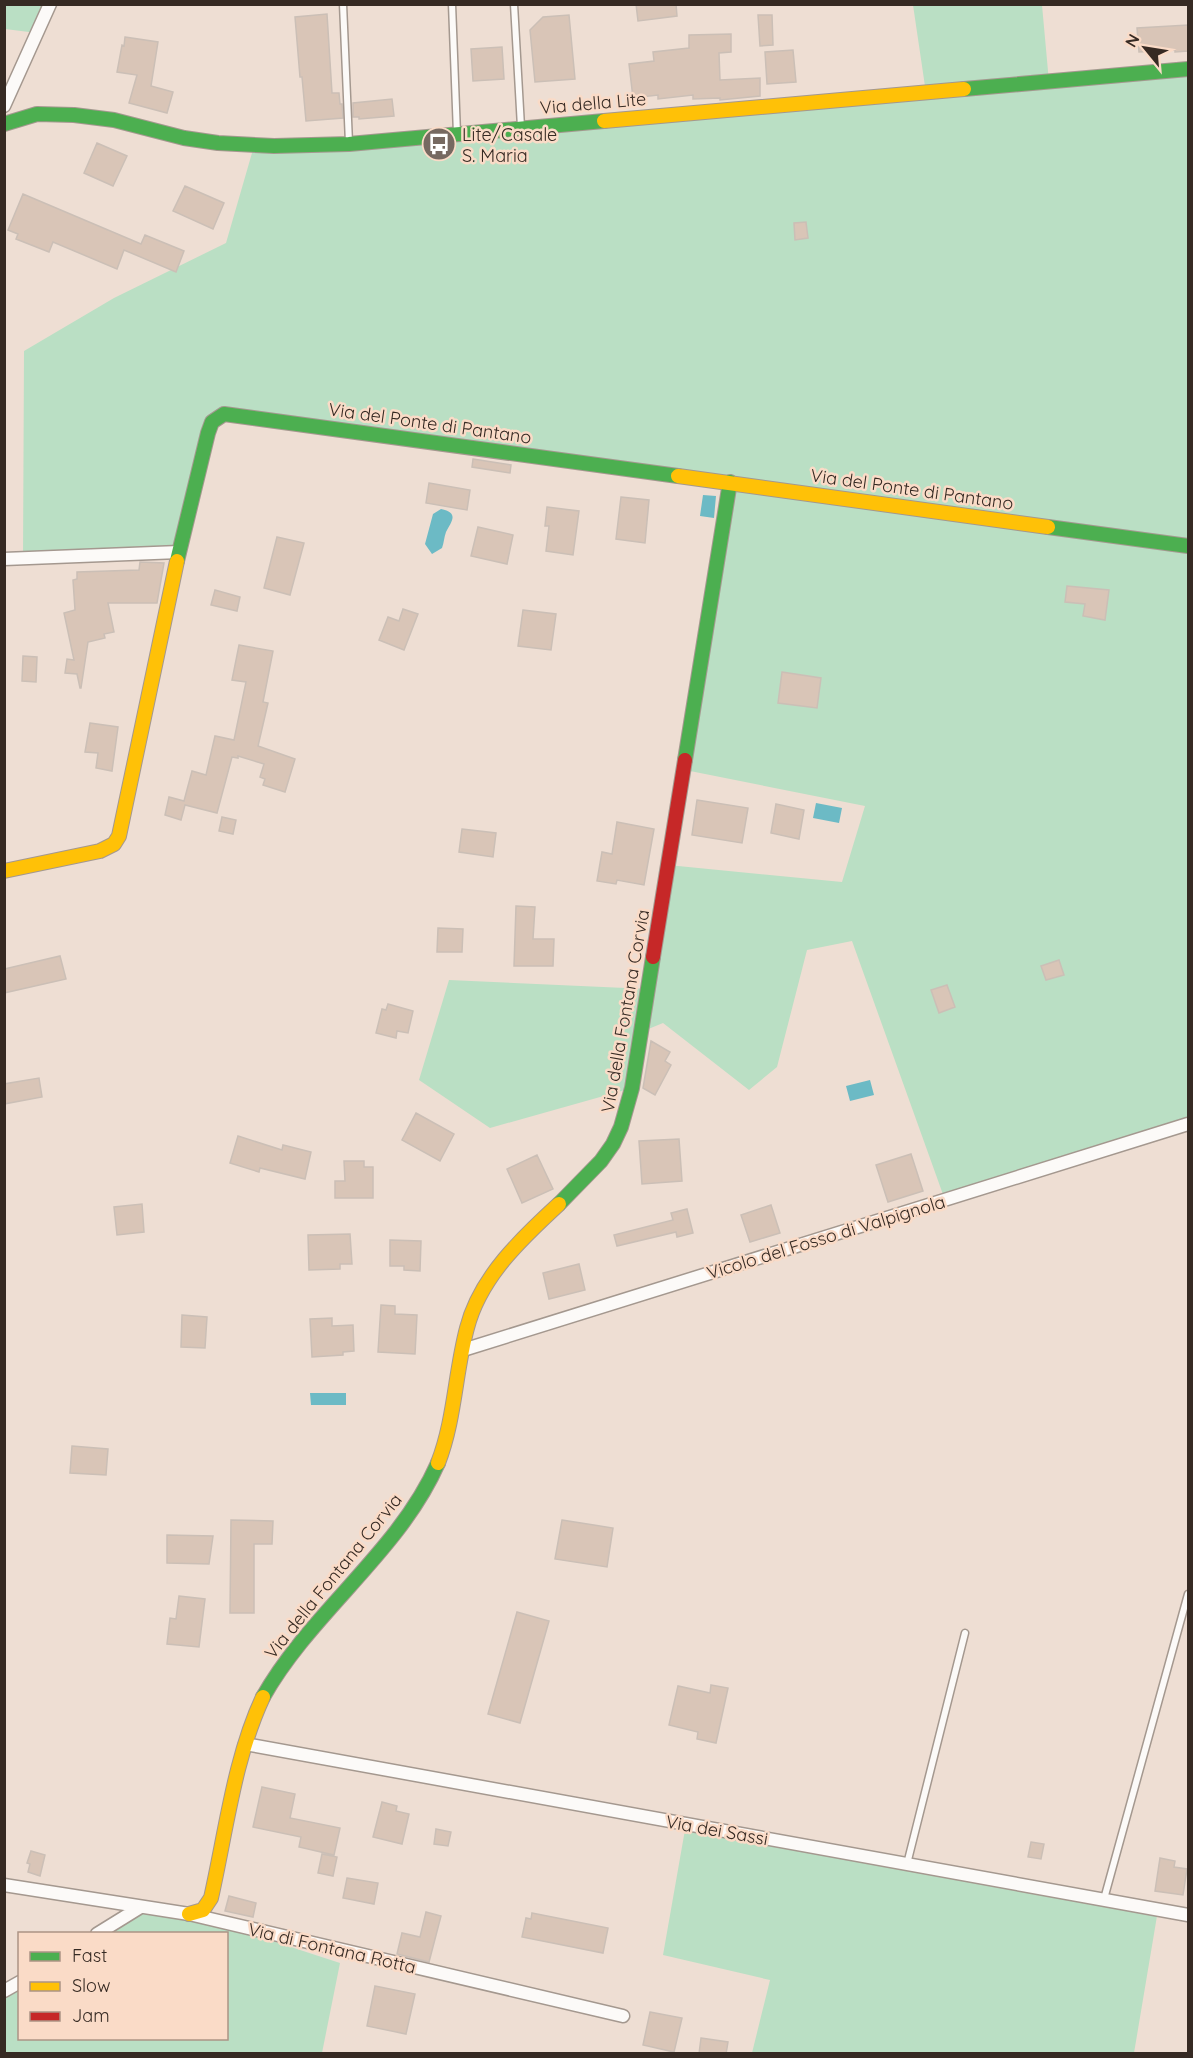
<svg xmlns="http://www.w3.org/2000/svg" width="1193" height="2058" font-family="Quicksand,sans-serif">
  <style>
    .green { fill: #badfc4 }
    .water { fill: #6cbac5 }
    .building { fill: #d9c5b7; stroke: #cbbfb6; stroke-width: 1.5 }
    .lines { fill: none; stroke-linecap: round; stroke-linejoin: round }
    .lane-casing { stroke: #a4988f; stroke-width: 9 }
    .street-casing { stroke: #a4988f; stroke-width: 15 }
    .fast-casing { stroke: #a4988f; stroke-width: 16 }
    .slow-casing { stroke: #a4988f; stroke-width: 16 }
    .jam-casing { stroke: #a4988f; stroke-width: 16 }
    .lane { stroke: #fcfaf8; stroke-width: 6 }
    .street { stroke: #fcfaf8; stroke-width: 12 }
    .fast { stroke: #4caf50; stroke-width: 14 }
    .slow { stroke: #ffc107; stroke-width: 14 }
    .jam { stroke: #c62828; stroke-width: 14 }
    .labels { text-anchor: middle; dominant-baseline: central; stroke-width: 5; stroke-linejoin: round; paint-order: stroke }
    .street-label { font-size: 18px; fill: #362a23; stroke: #fadbc7 }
    .poi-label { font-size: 18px; fill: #362a23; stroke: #fadbc7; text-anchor: start }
  </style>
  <rect width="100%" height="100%" fill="#eeded3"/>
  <path class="green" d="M5,5H50L37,33L5,29Z
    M913,5H1042L1049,82L1188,69V1124L945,1200L852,941L807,950L777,1067L749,1090L663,1023L641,1032L632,1088L490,1128L419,1080L449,980L648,989L668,865L842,882L865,806L680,769L730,483L219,415L179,552L23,559L24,351L114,298L226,243L254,146L926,93Z
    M686,1824L1158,1910L1134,2053H752L770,1980L663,1955Z
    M139,1908L189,1914L340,1963L322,2053L5,2054V1991L19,1982L20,2038H226V1934L98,1933Z"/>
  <path class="water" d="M703,495L716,496L714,518L700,516Z
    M441,509C460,513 451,522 446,532C444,537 444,543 442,548L432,554L425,544L433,514Z
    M816,803L842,808L839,823L813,818Z
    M870,1080L874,1095L850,1101L846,1086Z
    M310,1393H346V1405H311Z"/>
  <path class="building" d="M636,4H676L677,16L638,21Z
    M327,14L332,93H339L340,104H342L343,118L306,121L302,77H300L295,17Z
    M569,15L575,79L535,82L530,30L543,17Z
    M758,15H772L773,45L760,46Z
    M1188,25V51L1175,52V50L1139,52L1137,28Z
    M731,34V52L719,53L720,80L760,78V96L720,100V98L693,99V95L658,99V95L633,98L629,64L654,61L653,52L689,48V35Z
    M125,37L158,42L151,86L173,92L167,113L129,103L137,75L117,72L122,45L124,46Z
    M502,47L504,79L473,81L471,49Z
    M793,50L796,82L767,84L765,52Z
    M392,99L394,116L359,119V117H353V103Z
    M97,143L127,156L113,186L84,173Z
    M185,186L224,203L213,229L173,211Z
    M23,194L141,244L145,235L184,251L176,272L124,250L117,269L53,242L49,252L16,239L18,234L8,230Z
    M806,222L808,238L795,240L794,223Z
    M473,459L511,465L510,473L472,467Z
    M429,483L470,490L467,510L426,503Z
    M621,497L649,500L645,543L616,539Z
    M547,507L579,511L573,555L546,551L549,526H545Z
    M478,527L513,535L507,564L471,556Z
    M277,537L304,543L290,595L264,588Z
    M140,562L164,563L157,603H108L114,632L104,634L105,638L88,642L81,688H80L77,674L65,673L67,659L74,660L64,613L75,610L73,580L77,579V572L139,570Z
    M1067,586L1109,590L1105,620L1083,616L1085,604L1065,602Z
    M215,590L240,597L237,611L211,605Z
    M403,609L418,614L404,650L379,640L388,617L399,621Z
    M523,610L556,614L551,650L518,646Z
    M239,645L273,651L263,702L268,703L258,746L295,759L285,792L263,785L265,779L260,777L264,764L238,756V758L232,757L217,813L185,805L181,820L165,815L169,797L184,801L192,771L206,775L215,736L234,740L246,682L232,680Z
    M23,656L37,657L36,682L22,681Z
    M782,672L821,678L817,708L778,703Z
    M90,723L118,727L112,771L96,768L98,753L85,752Z
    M697,800L748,808L742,843L692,835Z
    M776,804L804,810L799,839L771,833Z
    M222,817L236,820L233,834L219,831Z
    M617,822L654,829L644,885L617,880L616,884L597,881L602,852L612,854Z
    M462,829L496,833L493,857L459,852Z
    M516,906L535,907L533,939H554L553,966H514Z
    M438,928L463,929L462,952H437Z
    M60,956L66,979L4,993V969Z
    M1059,960L1064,975L1046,980L1041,966Z
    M947,985L955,1007L939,1013L931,990Z
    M388,1004L413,1011L408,1033L397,1031L396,1038L376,1033L382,1009L386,1010Z
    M651,1041L670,1052L665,1061L671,1065L655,1095L643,1088Z
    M39,1078L42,1097L4,1104V1084Z
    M416,1113L454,1134L440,1161L402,1140Z
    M238,1136L282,1150L283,1145L311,1152L305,1179L260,1168L259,1172L230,1163Z
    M679,1139L682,1181L642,1184L639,1141Z
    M911,1154L923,1191L888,1202L876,1165Z
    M537,1155L553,1189L522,1203L507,1169Z
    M344,1161H364V1167H373V1198H335V1181H345Z
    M142,1204L144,1232L117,1235L114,1207Z
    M771,1205L780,1233L750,1242L741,1215Z
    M687,1209L693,1233L677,1237L676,1232L617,1246L614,1235L673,1220L671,1213Z
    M350,1234L352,1264H340V1269L309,1270L308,1235Z
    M390,1240L421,1241L420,1271L404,1270V1266H390Z
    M579,1264L585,1290L549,1299L543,1273Z
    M381,1305L395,1306V1314L417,1315L415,1354L378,1352Z
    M182,1315L207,1317L205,1348L181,1347Z
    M332,1318V1326L353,1325L354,1351L343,1352V1355L312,1357L310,1319Z
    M72,1446L108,1449L106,1475L70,1473Z
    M231,1520L273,1521L272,1544H254V1613H230Z
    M562,1520L613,1528L607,1567L555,1559Z
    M167,1535L213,1536L209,1564L167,1563Z
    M179,1596L205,1599L199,1647L167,1644L170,1618L176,1619Z
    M517,1612L549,1621L520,1723L488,1714Z
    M711,1685L728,1688L716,1743L697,1739L698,1732L669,1725L678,1686L710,1693Z
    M262,1787L295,1794L290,1818L340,1828L334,1855L299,1847L301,1837L253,1827Z
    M382,1802L397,1806L396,1811L409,1814L402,1844L373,1837Z
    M436,1829L451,1832L448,1846L434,1844Z
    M1031,1842L1044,1844L1041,1859L1028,1857Z
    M31,1851L45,1855L40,1876L28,1872L30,1864L27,1863Z
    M322,1854L337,1857L333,1876L318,1873Z
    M1160,1858L1175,1861L1174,1867L1187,1869L1183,1895L1155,1891Z
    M347,1878L378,1883L374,1904L343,1898Z
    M229,1896L256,1903L253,1917L225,1911Z
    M426,1912L441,1916L429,1962L397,1954L402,1933L420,1937Z
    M532,1913L608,1928L603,1953L522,1937L526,1918L531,1919Z
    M375,1986L415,1994L406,2034L367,2026Z
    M650,2012L682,2018L674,2052L643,2045Z
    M701,2038L728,2042L726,2054H699Z"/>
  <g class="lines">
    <defs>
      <path id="lane" d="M343,4L349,143
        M452,4L457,134
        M514,4L521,127
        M907,1864L965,1633
        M1104,1899L1188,1594"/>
      <path id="street" d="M4,106L50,4
        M4,559L179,552
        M463,1350L1188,1124
        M245,1744L1188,1915
        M4,1885L189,1914L623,2016
        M97,1934L139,1908
        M4,1991L20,1982"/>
      <path id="fast" d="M964,89L1188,69
        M4,124L37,114L74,115L114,120L184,138L218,143L274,146L349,144L604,121
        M1048,527L1188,546
        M177,561L208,433L212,422L224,414L678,476
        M685,760L730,482
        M559,1204L601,1161L613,1144L621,1127L632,1088L653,957
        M263,1697C311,1612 399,1552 438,1463"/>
      <path id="slow" d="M604,121L964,89
        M678,476L1048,527
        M4,871L100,851L114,844L119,836L177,561
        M438,1463C455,1419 455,1373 467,1328C480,1277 522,1238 559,1204
        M189,1914L203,1910L211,1898C226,1832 234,1759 263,1697"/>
      <path id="jam" d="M653,957L685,760"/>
    </defs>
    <use href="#lane" class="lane-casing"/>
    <use href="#street" class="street-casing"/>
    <use href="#fast" class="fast-casing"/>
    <use href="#slow" class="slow-casing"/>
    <use href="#jam" class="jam-casing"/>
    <use href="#lane" class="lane"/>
    <use href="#street" class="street"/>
    <use href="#fast" class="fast"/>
    <use href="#slow" class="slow"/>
    <use href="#jam" class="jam"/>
  </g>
  <defs>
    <symbol id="bus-disc" viewBox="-11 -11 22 22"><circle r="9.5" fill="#766961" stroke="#fadbc7"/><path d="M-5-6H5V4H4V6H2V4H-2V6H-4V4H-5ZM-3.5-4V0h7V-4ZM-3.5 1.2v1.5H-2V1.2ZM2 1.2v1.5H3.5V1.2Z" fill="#fff"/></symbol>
  </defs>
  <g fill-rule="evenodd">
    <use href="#bus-disc" x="420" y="125" width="38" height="38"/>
  </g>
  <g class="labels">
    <g class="street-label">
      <text transform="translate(593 103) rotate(-5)">Via della Lite</text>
      <text transform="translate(430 423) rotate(8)">Via del Ponte di Pantano</text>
      <text transform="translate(912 489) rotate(8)">Via del Ponte di Pantano</text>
      <text transform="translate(625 1011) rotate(-80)">Via della Fontana Corvia</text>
      <text transform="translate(826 1237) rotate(-17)">Vicolo del Fosso di Valpignola</text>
      <text transform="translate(333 1576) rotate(-51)">Via della Fontana Corvia</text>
      <text transform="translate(717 1830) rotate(10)">Via dei Sassi</text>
      <text transform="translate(332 1948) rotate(13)">Via di Fontana Rotta</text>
    </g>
    <g class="poi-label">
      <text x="462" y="134">Lite/Casale<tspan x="462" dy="21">S. Maria</tspan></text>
    </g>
  </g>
  <rect width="1193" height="2058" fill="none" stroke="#362a23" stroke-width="12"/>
  <rect x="18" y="1932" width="210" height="108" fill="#fadbc7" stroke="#ac9485" stroke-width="1.5"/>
  <rect x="30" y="1952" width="30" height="9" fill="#4caf50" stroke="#ac9485" stroke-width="1.5"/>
  <text x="72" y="1962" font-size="18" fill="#362a23">Fast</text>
  <rect x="30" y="1982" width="30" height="9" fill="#ffc107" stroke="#ac9485" stroke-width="1.5"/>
  <text x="72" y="1992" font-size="18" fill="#362a23">Slow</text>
  <rect x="30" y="2012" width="30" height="9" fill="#c62828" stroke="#ac9485" stroke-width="1.5"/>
  <text x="72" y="2022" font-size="18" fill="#362a23">Jam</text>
  <g transform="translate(1145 48) rotate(300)" stroke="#fadbc7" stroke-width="4.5" paint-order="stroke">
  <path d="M0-4.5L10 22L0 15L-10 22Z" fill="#362a23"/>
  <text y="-9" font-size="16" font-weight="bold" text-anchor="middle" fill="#362a23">N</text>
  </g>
</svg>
